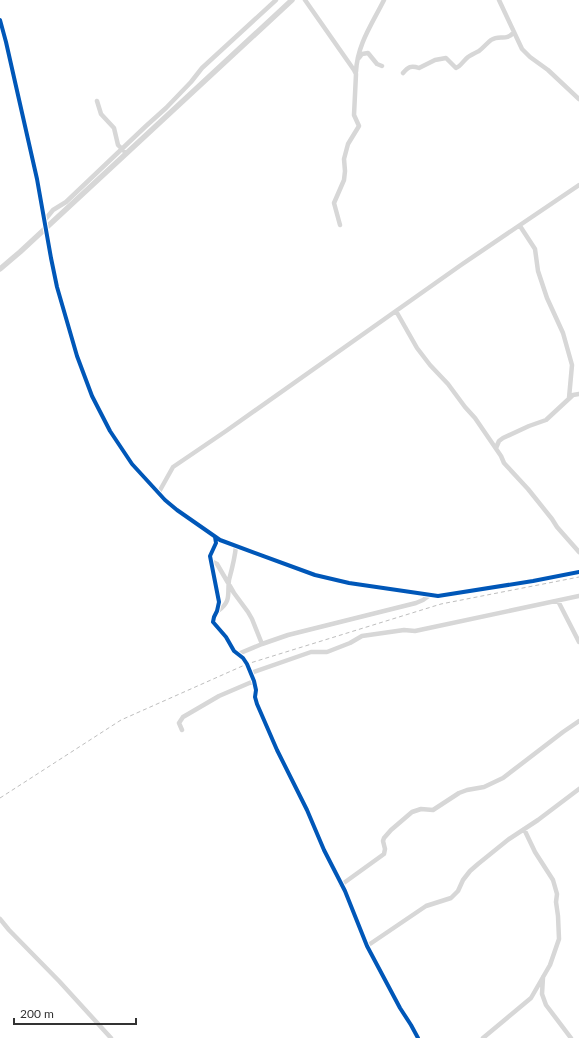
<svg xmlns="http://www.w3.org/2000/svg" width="579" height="1038" font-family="Lato,sans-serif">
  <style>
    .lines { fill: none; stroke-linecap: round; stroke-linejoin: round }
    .minor { stroke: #d7d7d7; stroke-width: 4.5 }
    .tertiary { stroke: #d7d7d7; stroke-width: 5.5 }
    .rail { stroke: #bebebe; stroke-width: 1; stroke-dasharray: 4 3; stroke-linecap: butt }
    .cycleway-casing { stroke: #fff; stroke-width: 6 }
    .cycleway { stroke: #0057b8; stroke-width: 4 }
  </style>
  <rect width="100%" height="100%" fill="#fff"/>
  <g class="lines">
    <path class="minor" d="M305,0L354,70L356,74L354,115L359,126L348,144L344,159L345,171L344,180L334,203L340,225
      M499,0L522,49L530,57L548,70L579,99
      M0,20L6,42L37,179L51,258L57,287L77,356L92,396L110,431L132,464L165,500L177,510L220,540L315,575L349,583L438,596L533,581L579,572
      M359,58L362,54L368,53L377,64L382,66
      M356,72C357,45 372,24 384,0
      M403,73C408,67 411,65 419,68L435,60L446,58L456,68C461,66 463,61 468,57C471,55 475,53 479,51C483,48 487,43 491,40C500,34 506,42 514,32
      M97,101L101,114L114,128L118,145L126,153
      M44,221L53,210L66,202L146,126L166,108L191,82L202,68L276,0
      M520,226L535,249L538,271L547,298L563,333L572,365L569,398
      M396,311L417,348L430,365L448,384L465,407L475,418L501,456L504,463L528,489L552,519L557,527L579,552
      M496,448L499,441L503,438L529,426L546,420L573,395L579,394
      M159,492L173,467L226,431L461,265L579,185
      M215,537L216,543L210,556L219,602L217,611L214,617L213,622L226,637L234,651L243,658L247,664L254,681L256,690L255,697L257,704L277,750L307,810L324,850L345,891L367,946L400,1008L411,1025L418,1038
      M211,561L217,564L234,593L248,612L252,619L262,644
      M558,601L579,642
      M218,611C232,601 227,594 229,580C232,569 235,557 236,546
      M238,654L262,644L288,635L416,603L423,600L430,595
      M251,673L311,652H327L350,643L362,636L404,630L415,631L579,596
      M182,730L179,723L183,717L219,696L254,681
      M341,885L384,854L385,849L383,841L384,838L391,830L412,812L421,809L433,810L459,793L467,790L484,787L503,778L563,732L579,721
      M0,919L9,930L59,981L111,1038
      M367,946L426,906L451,898L458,891L463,880L470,871L478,864L509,839L538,820L579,789
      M543,977L542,994L546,1005L571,1038
      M483,1038L531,998L550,965L559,939L558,916L556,902L557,894L553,880L535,852L524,829"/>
    <path class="tertiary" d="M0,269L20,252L292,0"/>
    <path class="rail" d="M0,798L121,720L247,664L441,604L579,577"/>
    <defs>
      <path id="cycleway" d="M0,20L6,42L37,179L51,258L57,287L77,356L92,396L110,431L132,464L165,500L177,510L220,540L315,575L349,583L438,596L533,581L579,572
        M215,537L216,543L210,556L219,602L217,611L214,617L213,622L226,637L234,651L243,658L247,664L254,681L256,690L255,697L257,704L277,750L307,810L324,850L345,891L367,946L400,1008L411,1025L418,1038"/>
    </defs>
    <use href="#cycleway" class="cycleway-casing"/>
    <use href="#cycleway" class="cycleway"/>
  </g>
  <path d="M14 1018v6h122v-6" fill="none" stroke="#333333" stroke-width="2"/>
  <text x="20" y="1018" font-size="12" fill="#333333" stroke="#ffffff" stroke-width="3" paint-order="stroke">200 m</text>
</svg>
